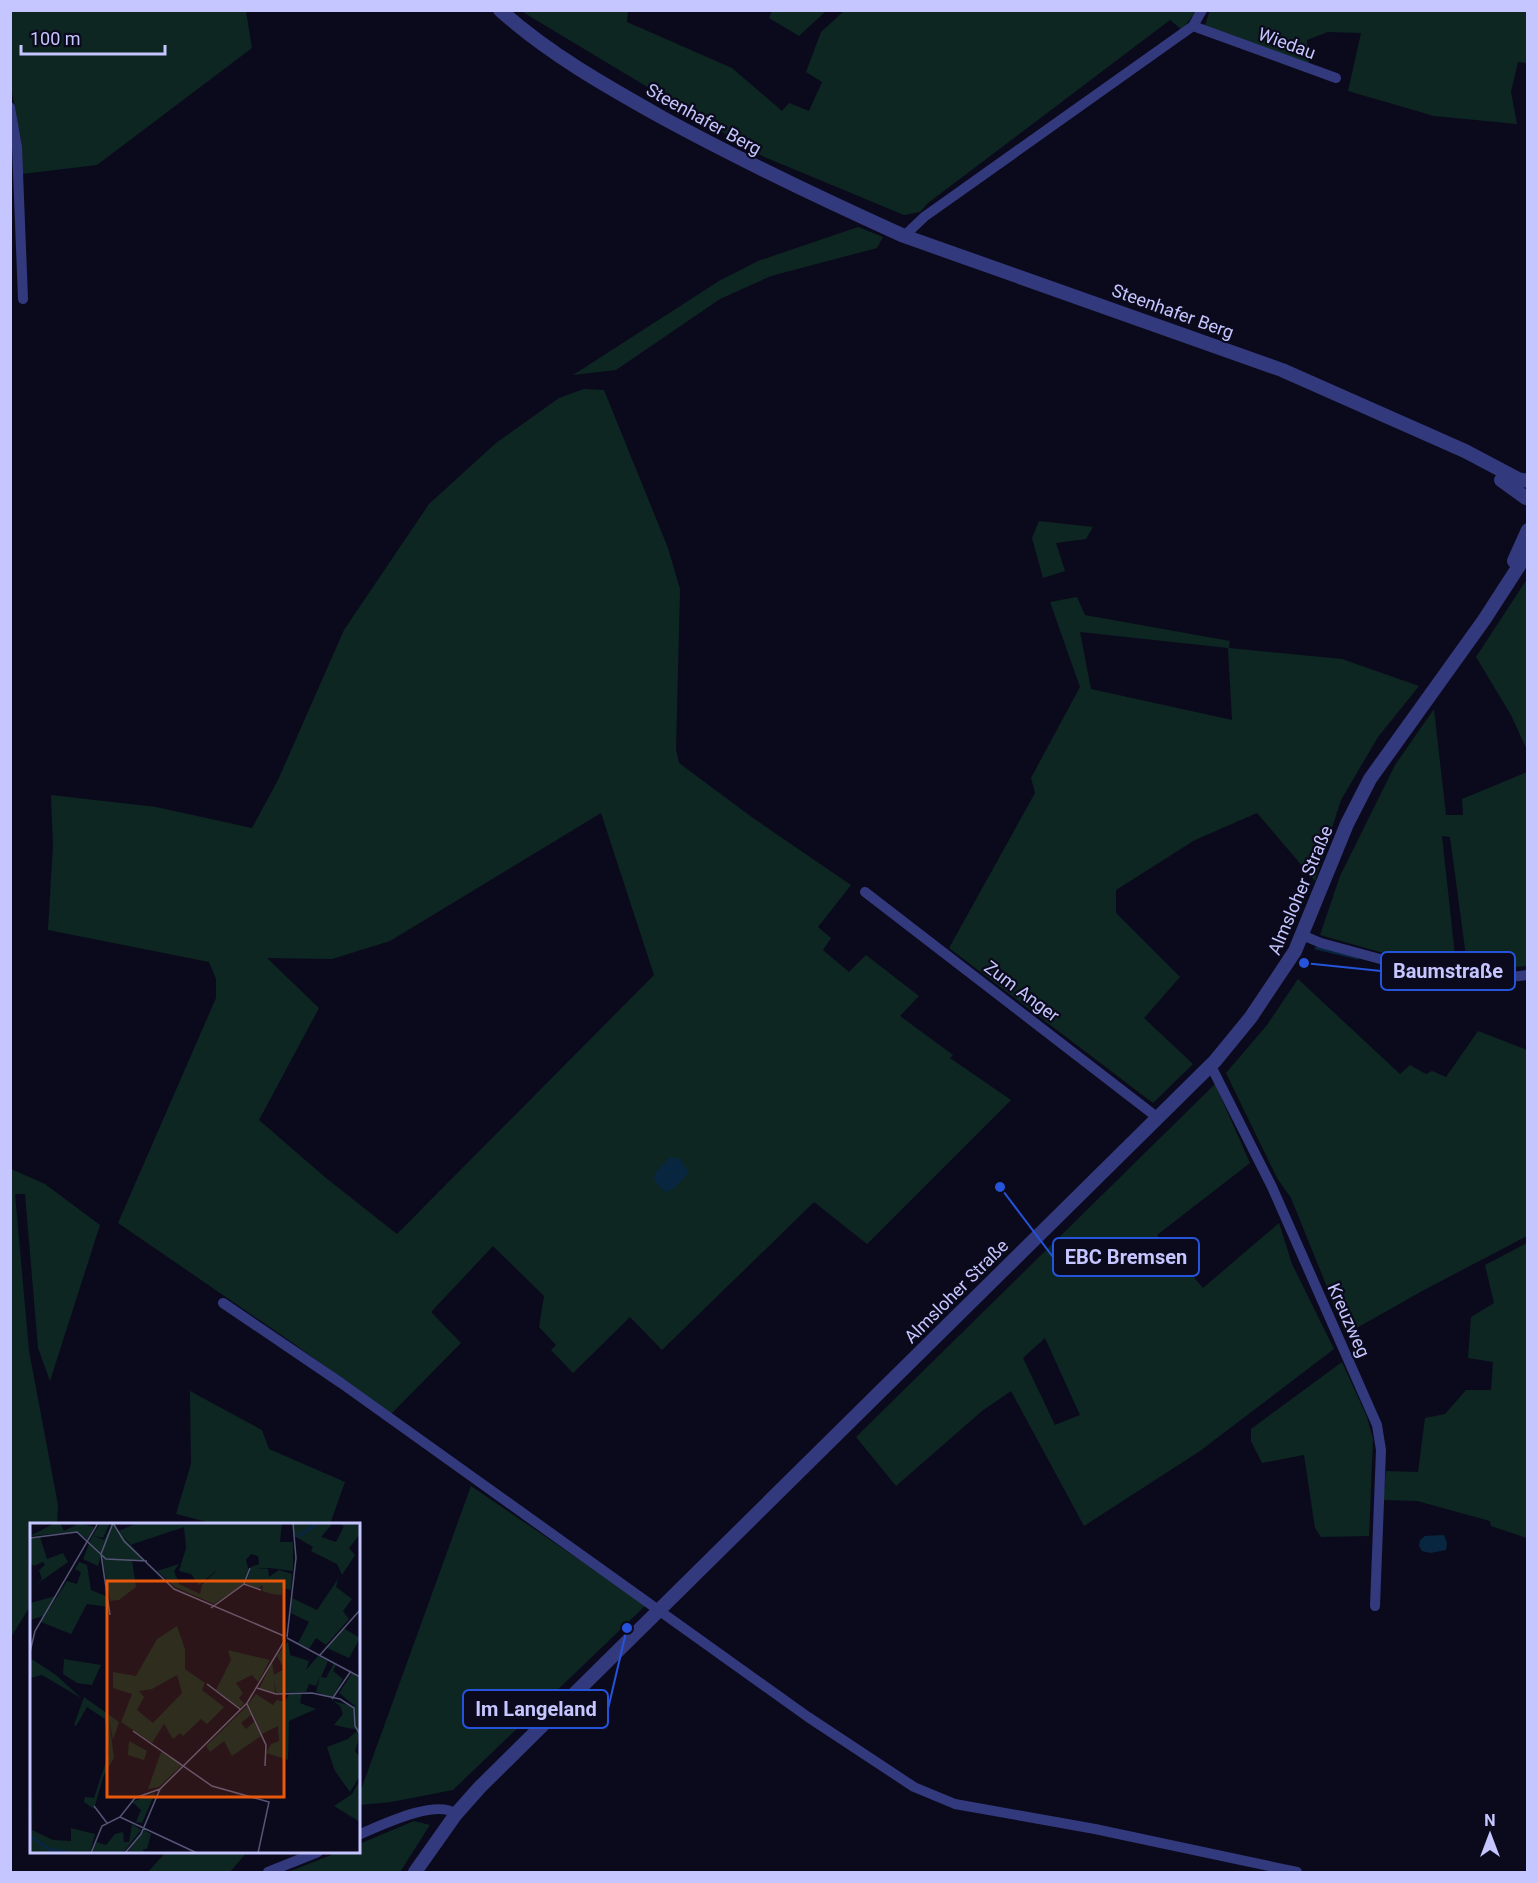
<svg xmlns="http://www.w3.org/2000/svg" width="1538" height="1883" font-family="Roboto,sans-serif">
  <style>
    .green { fill: #0d2622; fill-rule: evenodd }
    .water { fill: #092641 }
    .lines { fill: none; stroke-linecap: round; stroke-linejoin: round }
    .stream { stroke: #092641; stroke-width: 3 }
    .minor { stroke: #33397d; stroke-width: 10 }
    .tertiary { stroke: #33397d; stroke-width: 14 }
    .labels { text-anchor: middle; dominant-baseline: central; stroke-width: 4.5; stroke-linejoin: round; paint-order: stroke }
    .street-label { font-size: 18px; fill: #c5c5ff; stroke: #0b0a1c }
    .inset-river { fill: none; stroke: #092641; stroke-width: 3 }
    .inset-road { fill: none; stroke: #557; stroke-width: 1.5 }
    .view { fill: #e8590c; fill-opacity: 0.15; stroke: #e8590c; stroke-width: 3 }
    .inset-edge { fill: none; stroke: #c5c5ff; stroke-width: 3 }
    .leader { fill: none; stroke: #2554da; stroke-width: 2 }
    .callout-dot { fill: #2554da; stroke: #0b0a1c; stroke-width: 2 }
    .callout { fill: #0b0a1c; stroke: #2554da; stroke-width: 2 }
    .callout-label { font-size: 20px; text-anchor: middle; font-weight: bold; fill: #c5c5ff }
  </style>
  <rect width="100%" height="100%" fill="#0b0a1c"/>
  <path class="green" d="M772,10H826V11L799,36L769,18Z
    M1210,10L1527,11V63L1518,62L1511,92L1517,124L1434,116L1348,91L1361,33L1328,32L1307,40L1309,65L1205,25Z
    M10,11H246L252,48L97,165L22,174L21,140L11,87Z
    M521,11H628L627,22L732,68L782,111L789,103L809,111L822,82L806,72L821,32L844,11H1196L1182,30L1170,20L928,203L920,212L904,215L762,156Z
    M858,227L883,237L877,248L771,276L720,299L616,370L573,375L719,281L758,261Z
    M584,389L604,390L668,548L680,589L676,749L679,763L753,818L851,885L818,927L831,938L823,950L849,972L866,955L919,996L900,1016L953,1055L950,1058L1011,1100L867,1244L814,1202L662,1350L630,1317L573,1373L551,1350L556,1345L539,1327L544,1296L493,1246L431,1312L461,1343L391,1414L290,1341L118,1223L216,998V979L209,962L48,930L53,845L51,795L156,807L252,828L278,780L344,630L429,504L496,443L559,398ZM601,813L654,975L397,1234L326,1178L259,1120L319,1008L267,958L332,959L390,941Z
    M1039,521L1093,527L1086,539L1056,543L1065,571L1043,578L1032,538Z
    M1527,579V750L1511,715L1476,657Z
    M1077,597L1085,615L1230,641L1229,648L1342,659L1419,686L1378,737L1341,800L1315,881L1257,813L1195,840L1116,890V913L1180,977L1144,1018L1193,1064L1153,1103L949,948L1035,793L1031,778L1080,687L1050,602ZM1080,632L1228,648L1232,720L1091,689Z
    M1434,709L1446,815H1463L1462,799L1527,772V966L1468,971L1450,837L1442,836L1457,974L1320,935L1340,876L1395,765Z
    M1298,979L1400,1074L1410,1065L1426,1074L1432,1071L1446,1077L1478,1031L1527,1050V1236L1424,1290L1346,1334L1291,1198L1277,1178L1226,1073L1267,1025Z
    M1215,1084L1250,1163L1157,1235L1203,1288L1279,1223L1292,1264L1334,1349L1200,1451L1084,1526L1011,1391L982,1411L896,1486L856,1437ZM1045,1338L1080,1415L1055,1425L1023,1358Z
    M11,1169L45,1184L100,1225L50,1381L38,1348L25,1194H15L29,1351L58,1505L57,1524H32L31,1605L11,1637Z
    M1527,1243V1538L1491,1526L1490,1521L1417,1501L1383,1500L1386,1471L1418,1472L1425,1418L1445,1414L1466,1390H1491L1493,1362L1468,1358L1471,1317L1494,1303L1485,1265Z
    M1342,1362L1367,1417L1373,1439L1369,1536L1321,1537L1315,1528L1304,1455L1262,1463L1251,1441V1429Z
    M190,1391L262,1430L269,1449L345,1482L330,1524H215L176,1514L191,1464Z
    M471,1486L646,1605L453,1790L391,1802L359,1805L358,1798Z
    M414,1821L430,1825L400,1872H288L339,1852H358L359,1844Z
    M166,1852H247L230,1872H148Z"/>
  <path class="water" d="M670,1157L680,1159L689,1173L673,1189L665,1192L654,1180L655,1173Z
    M1444,1535L1447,1543L1446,1550L1430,1553L1422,1551L1419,1546L1420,1540L1425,1536Z"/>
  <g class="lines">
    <path class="stream" d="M1316,948L1358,958
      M1400,970L1432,979"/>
    <path class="minor" d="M1193,26L1336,78
      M10,107L17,147L23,299
      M904,236L924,217L1193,26L1202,10
      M865,892L1158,1118
      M1302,935L1321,943L1465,982L1528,975
      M1211,1066L1272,1187L1377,1425L1381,1450L1375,1606
      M223,1303L341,1383L808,1717L914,1787L955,1804L1095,1829L1297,1872
      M358,1835C380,1826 436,1798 456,1814
      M268,1872L318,1852"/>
    <path class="tertiary" d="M500,10C549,54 606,86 663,118C742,161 822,199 904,236L1282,370L1465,451L1518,479L1528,481
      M1501,480L1526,498
      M1514,561L1528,530
      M415,1872L456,1814L480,1787L1215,1061L1251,1017L1295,951L1347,824L1370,779L1484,620L1528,552"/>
  </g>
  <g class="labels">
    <g class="street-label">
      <text transform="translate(1287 43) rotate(20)">Wiedau</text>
      <text transform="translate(704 119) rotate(29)">Steenhafer Berg</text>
      <text transform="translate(1173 311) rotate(20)">Steenhafer Berg</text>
      <text transform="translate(1300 890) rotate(-67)">Almsloher Straße</text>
      <text transform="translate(1022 991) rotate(37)">Zum Anger</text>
      <text transform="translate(956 1291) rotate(-45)">Almsloher Straße</text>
      <text transform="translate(1349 1320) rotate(66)">Kreuzweg</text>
    </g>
  </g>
  <g transform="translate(30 1523)">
    <rect width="330" height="330" fill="#0b0a1c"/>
    <path d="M25,0H30L34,8L50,0L64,4L58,17L47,9L0,13ZM70,0H80L73,15L64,13L74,17L82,0L114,37H102L106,64L89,77L80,78L72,34L59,19ZM107,0H252L250,19H263V48L240,45L226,46H238L239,54L249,47L262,51L261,67L252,65V72L242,71L232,68L233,62L228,65L216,61L221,44L229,41L228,33L221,31L216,37L219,49L215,60L184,81L145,64L127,48L149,41L144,48L149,61L170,71L172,62L188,46L169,62L161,51L149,48L156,25L154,4L100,22L89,8ZM270,0H303L291,14L306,19L314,3L307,0H330V11L319,25L325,32L312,52L307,41L281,28L283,24L264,13L263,1ZM10,14L17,36L33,30L38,39L7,61L12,56L9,47L15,42L13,39L4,43L0,40V15ZM59,21L71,32L68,43L53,36ZM49,39L57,42L61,67L78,74L79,84L57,81L41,111L11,99L37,58L47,61L51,49L45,46ZM308,56L306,64L322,76L313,88L319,96L296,122L286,115L279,126L268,120L279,99L261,90L262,75L287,87ZM26,73L13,93L0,97V80ZM147,103L155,126V146L175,160L172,167L194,184L177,201L171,196L153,213L150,210L143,216L134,201L122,220L91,199L102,171L83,165V149L106,153L127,116ZM147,152L152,170L123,200L107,187L114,174L109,168L122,166ZM313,105L330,115L319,135L297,125ZM258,118L261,138L260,132L279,138L276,147L288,133L298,138L291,154L296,155L304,140L306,142L303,148L313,156L302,175L286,169L290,153L286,163L279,161L276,169L246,170L244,154L245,170L229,166L242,139L244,152L254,146L247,133ZM198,127L240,137L228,159L222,152L206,160L213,170L209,175L214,180L210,185L186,167L201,137ZM0,135L26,152L51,175L12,152L0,155ZM34,136L71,142L62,162L47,160L33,151ZM322,150L330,156V212L325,228L330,234V253L320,269L305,248L297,224L318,216L328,207L304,202L313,191L310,183L303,178L326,184L309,170ZM272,170L270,180L286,186L259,198L258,237L236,230L241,221L249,218L248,203L232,211L218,181L226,171L243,182L247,177L255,179L259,171ZM54,174L89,199L83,217L79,196L84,235L73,254L64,286L54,279L55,274L64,275L79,230L75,196L57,184L46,203L44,202ZM217,183L221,192L211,200L216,206L224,199L231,213L202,233L194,218L180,229L176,223ZM99,218L117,228L114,237L98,232ZM131,229L152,242L129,264L118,266ZM330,257V299L304,283L322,271ZM3,264L2,307L23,317L41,318V305L65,311L60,329L66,319L76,322L85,311L93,309L94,319H99L102,301L111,307L93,330H0ZM125,270L112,300L106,299L111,287L102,279ZM114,307L121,311L117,326H113L114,330H97Z" fill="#0d2622" fill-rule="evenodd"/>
    <path class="inset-river" d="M267,14L288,0M0,313L19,326L43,330"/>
    <path class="inset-road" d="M83,0L94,18L144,66L254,113M0,15L47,9L76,36L117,38M214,61L231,67M181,85L214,61L220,45M80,92L71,31L83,0M257,114L266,35L263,0M257,115L330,154M0,129L5,108L68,0M290,132L330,87M177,161L210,186M227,165L246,171L282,170L310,176L324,185L325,203L330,211M302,176L321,148M217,181L236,222L235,243M103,208L182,263L239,279L228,330M64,283L77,300M90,294L167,330M61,330L72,303L90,294L105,275L130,266M95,330L111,311L130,266L217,180L255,117"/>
    <path class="view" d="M77,58H254V274H77Z"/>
    <rect width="330" height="330" class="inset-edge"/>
  </g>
  <path class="leader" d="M1304 963L1381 971M1000 1187L1053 1257M627 1628L608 1709"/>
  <g class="callout-dot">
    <circle cx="1304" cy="963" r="6"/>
    <circle cx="1000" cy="1187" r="6"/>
    <circle cx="627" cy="1628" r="6"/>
  </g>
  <g class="callout">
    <rect x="1381" y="952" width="134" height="38" rx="6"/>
    <rect x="1053" y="1238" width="146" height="38" rx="6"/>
    <rect x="463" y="1690" width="145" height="38" rx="6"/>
  </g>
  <g class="callout-label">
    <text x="1448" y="978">Baumstraße</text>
    <text x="1126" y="1264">EBC Bremsen</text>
    <text x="536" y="1716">Im Langeland</text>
  </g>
  <rect width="1538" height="1883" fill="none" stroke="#c5c5ff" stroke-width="24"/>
  <g transform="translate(1490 1835)" stroke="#0b0a1c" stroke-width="4.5" paint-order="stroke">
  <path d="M0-4.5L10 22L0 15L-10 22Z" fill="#c5c5ff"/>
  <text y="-9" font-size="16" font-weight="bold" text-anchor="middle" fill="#c5c5ff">N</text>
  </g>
  <path d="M21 45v9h144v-9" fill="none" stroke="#c5c5ff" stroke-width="3"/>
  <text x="30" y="45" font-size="18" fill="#c5c5ff" stroke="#0b0a1c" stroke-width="4.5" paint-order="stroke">100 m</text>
</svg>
